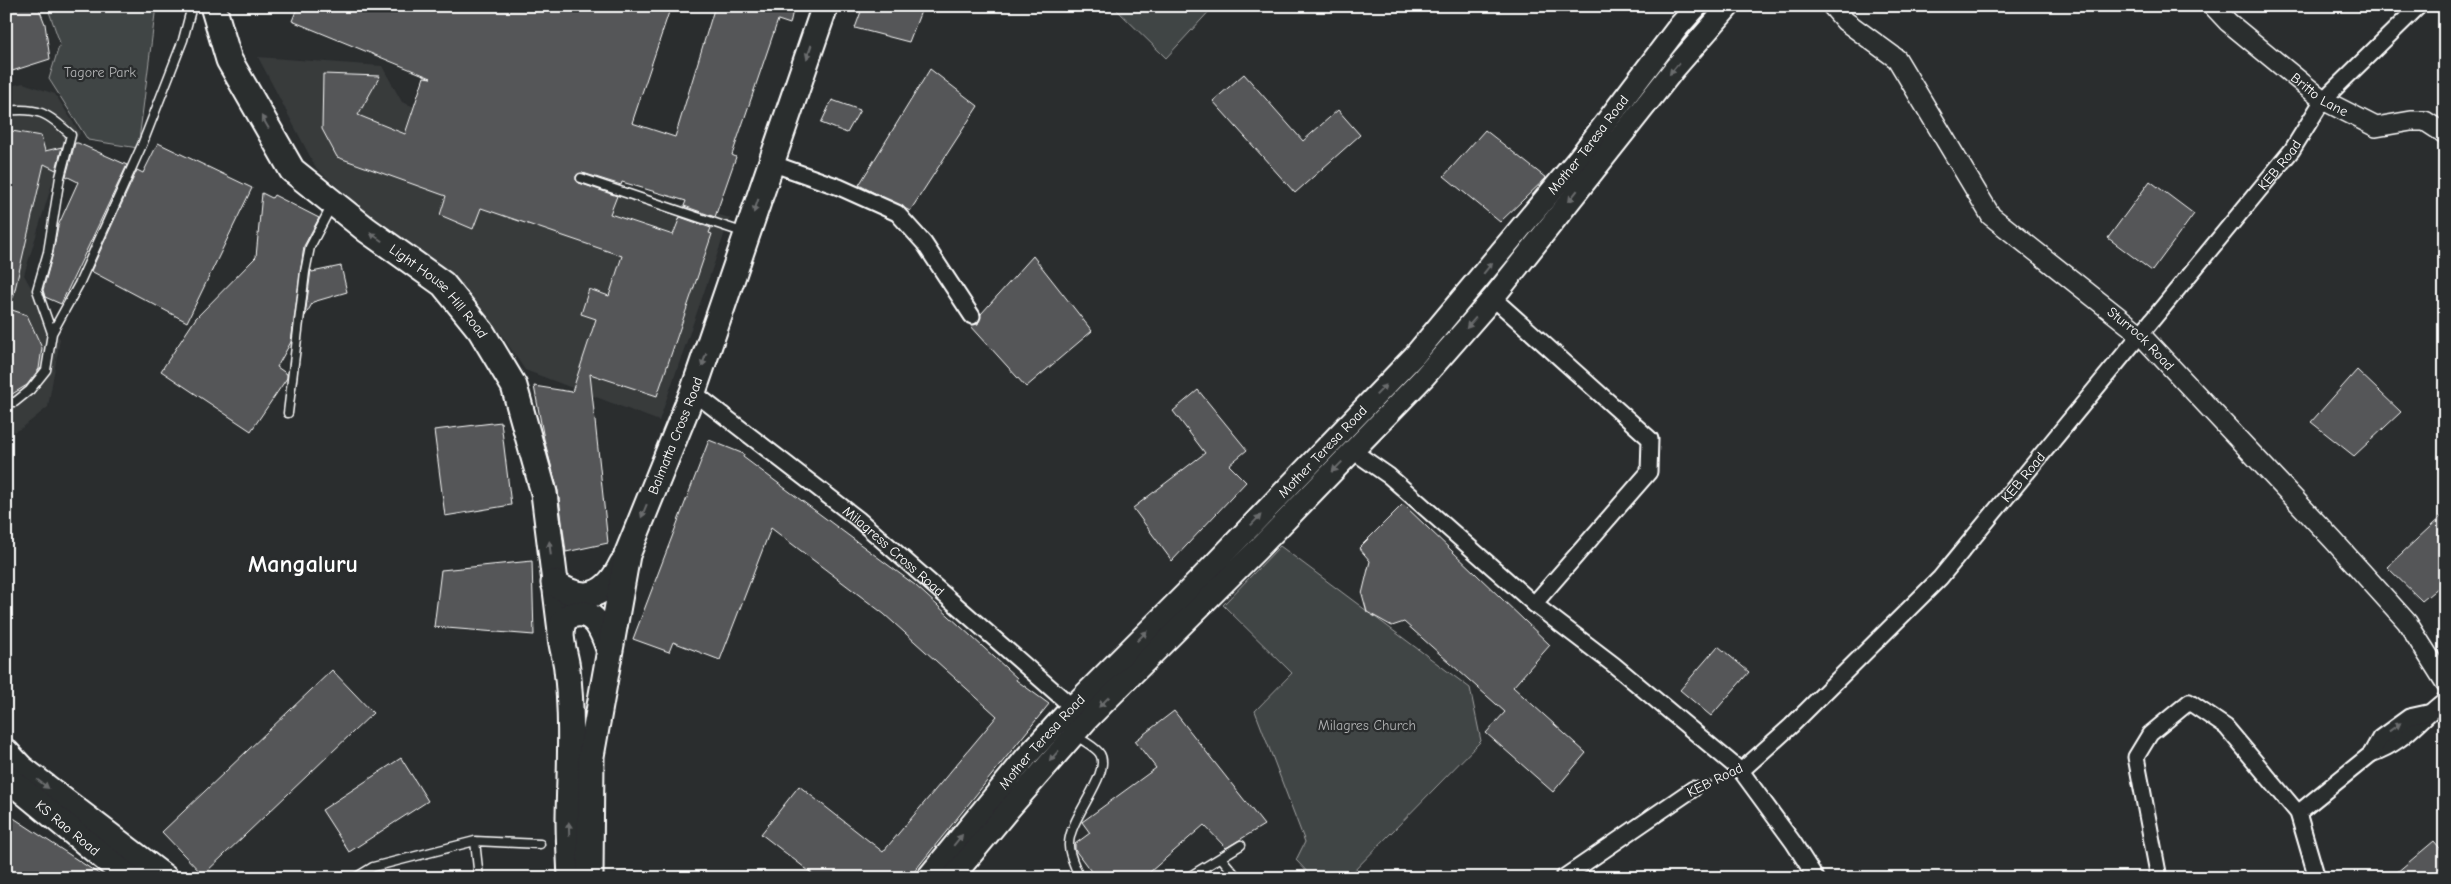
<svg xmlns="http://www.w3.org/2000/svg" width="2451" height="884" font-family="'Comic Neue',sans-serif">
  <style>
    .built { fill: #373a3b }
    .green { fill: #414445; stroke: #a0a2a2 }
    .building { fill: #555758; stroke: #fff }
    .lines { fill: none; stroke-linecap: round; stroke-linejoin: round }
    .service-casing { stroke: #fff; stroke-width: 11 }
    .minor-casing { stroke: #fff; stroke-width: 19 }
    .tertiary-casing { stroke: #fff; stroke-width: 22 }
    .secondary-casing { stroke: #fff; stroke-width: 25 }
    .primary-casing { stroke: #fff; stroke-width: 29 }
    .path { stroke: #fff; stroke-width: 3; stroke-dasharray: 5 4; stroke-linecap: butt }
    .service { stroke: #2a2d2e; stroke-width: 8 }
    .minor { stroke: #2a2d2e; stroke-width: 15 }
    .tertiary { stroke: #2a2d2e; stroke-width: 19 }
    .secondary { stroke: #2a2d2e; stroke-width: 21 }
    .primary { stroke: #2a2d2e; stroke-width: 25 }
    .oneway { fill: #6a6c6d }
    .labels { text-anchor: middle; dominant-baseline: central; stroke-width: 4.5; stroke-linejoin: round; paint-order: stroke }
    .park-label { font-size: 14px; fill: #b3b4b5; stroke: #2a2d2e }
    .street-label { font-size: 14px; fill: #fff; stroke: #2a2d2e }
    .town-label { font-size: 24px; font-weight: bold; fill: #fff; stroke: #2a2d2e }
  </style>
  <rect width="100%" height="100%" fill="#2a2d2e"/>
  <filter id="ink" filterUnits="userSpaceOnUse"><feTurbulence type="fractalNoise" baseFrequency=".02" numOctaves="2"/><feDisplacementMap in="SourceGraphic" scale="10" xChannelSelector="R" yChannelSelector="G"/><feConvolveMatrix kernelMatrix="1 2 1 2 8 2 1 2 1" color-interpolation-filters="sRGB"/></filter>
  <g filter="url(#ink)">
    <path class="built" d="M258,57L382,66L402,102L624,188L730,218L659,421L525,370L501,334L316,168Z
      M23,83L55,94L80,133L52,184L24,275L60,339L48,407L22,428L6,435V87Z"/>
    <path class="green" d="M47,6H156L138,148L88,140L49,79L60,43Z
      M1113,6H1214L1166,58Z
      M1280,546L1470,688L1481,741L1347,878H1313L1296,860L1305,842L1255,711L1292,673L1223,605Z"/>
    <path class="building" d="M6,6H38L45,24L50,59L6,73Z
      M298,6H671L632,123L675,137L715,6H794L790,24L778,20L732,155L736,157L715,217L684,206L686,201L622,182L621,185L583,173L576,176V180L579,183L617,196L610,214L673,235L680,217L711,228L709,233L712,234L657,396L590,374L608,543L566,552L558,491L544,439L534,386L572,392L596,319L581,314L589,289L609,296L622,256L481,208L473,229L440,215L446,196L337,157L322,129L323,74L380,76L358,115L405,134L424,77L431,78L292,21Z
      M863,6H923L909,42L855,28Z
      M930,69L978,106L910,211L859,185Z
      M1244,74L1303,141L1338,110L1360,135L1295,193L1213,101Z
      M832,100L860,110L847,133L821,123Z
      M6,130L41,136L45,151L62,147L56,170L44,164L13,298L6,297Z
      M1485,130L1546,178L1500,222L1444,176Z
      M75,143H78L127,165L61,304L45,297L43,290L53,253L58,226L78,182L66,176Z
      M158,143L252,188L187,322L91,271L137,170L143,173Z
      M2150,181L2194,214L2152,271L2108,238Z
      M262,193L272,198L274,195L319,218L304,246L291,342L277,367L287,374V378L251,431L161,371L196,318L256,257Z
      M1033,256L1092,331L1026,387L970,325L978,324L981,314Z
      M341,266L347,292L313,302L305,316L311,270L312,272Z
      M6,308L27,315L42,348L39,369L27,385L9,396H6Z
      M2357,370L2401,412L2354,456L2311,422Z
      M1198,390L1247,450L1229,465L1246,482L1172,561L1133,508L1205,453L1173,411Z
      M501,422L511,505L445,516L434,430Z
      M709,440L744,454L743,457L915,585L1017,678L1016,680L1049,704L909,878H818L761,834L799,786L883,852L997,716L884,614L771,528L720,660L673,642L669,652L633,639Z
      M1403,504L1550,645L1513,687L1586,753L1553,792L1486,733L1505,712L1404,622L1392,626L1367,612L1362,594L1370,561L1359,548Z
      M2445,513V582L2422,601L2387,567Z
      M532,561L534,635L434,627L441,570Z
      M1718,646L1749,672L1711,716L1680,690Z
      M332,670L373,713L203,875L162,832Z
      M1174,711L1264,825L1226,848L1204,825L1143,878H1096L1075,850V844L1090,833L1082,822L1156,768L1135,741Z
      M401,758L428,801L349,852L322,810Z
      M6,813L105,878H6Z
      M2434,841L2445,854V878H2390Z"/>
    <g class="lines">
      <defs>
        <path id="service" d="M6,111C38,107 48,113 71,135L60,177L48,252L37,290L52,333L46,370L30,390L15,402H6
          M581,178L745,233
          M52,333L79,284L142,145L183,40L192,6
          M288,413L305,272L310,247L332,205
          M475,841L540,844
          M1222,859L1238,878
          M355,878L373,867L475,841L479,878
          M1072,878L1078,874C1075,866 1068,853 1069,844C1069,818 1112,773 1100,754C1096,747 1082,741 1076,735
          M1187,878L1241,845"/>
        <g id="minor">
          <path d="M771,163L839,187L897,213L924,243L972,316"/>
          <path d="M1493,298L1650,439L1649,472L1534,604"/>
          <path id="s1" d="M693,392L858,519L1078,712"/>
          <path d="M1353,451L1389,476L1534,604L1614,665L1741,771L1793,842L1816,878"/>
          <path d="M2371,754C2406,742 2417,721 2445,700"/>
          <path id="s2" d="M1741,771L1791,726L1940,578L2292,150L2323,100L2419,6"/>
          <path d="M2298,813L2371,754L2380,738L2409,717L2427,713"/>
          <path d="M1563,878L1693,789"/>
          <path d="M2159,878L2136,757L2150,734L2189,702L2226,727L2298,813L2317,878"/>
        </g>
        <g id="tertiary">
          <path id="s3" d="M1832,6L1845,21L1897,59L1991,216L2140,334L2333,540L2407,622L2445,682"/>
          <path id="s4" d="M2213,6L2228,22L2323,100L2376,127L2411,121H2425L2445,134"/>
        </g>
        <g id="secondary">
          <path id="s5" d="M927,878L1027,756L1072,707L1197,582L1414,356L1578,159L1679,26L1697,6"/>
          <path d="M952,878L1010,808L1087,720L1257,550L1424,377L1493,298L1675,68L1729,6"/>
        </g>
        <g id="primary">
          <path id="s6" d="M213,6L229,60L292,170L367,230L443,284L481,331L514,386L544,493L561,631"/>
          <path d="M554,583C584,604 606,597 622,564"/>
          <path d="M6,752L21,768L165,878"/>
          <path id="s7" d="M6,777L129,878"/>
          <path d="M571,878C570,858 569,837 569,817C570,768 573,718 567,669C566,655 556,634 564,621C567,616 571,615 576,614C596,610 604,635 609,649"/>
          <path id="s8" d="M590,878L591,756L627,555L693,392L825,6"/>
        </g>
      </defs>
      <use href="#service" class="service-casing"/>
      <use href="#minor" class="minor-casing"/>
      <use href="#tertiary" class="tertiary-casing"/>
      <use href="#secondary" class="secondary-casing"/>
      <use href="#primary" class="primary-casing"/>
      <path class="path" d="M1707,783L1723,777"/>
      <use href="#service" class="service"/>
      <use href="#minor" class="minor"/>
      <use href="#tertiary" class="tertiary"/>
      <use href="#secondary" class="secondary"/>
      <use href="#primary" class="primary"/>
    </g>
    <defs><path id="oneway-solid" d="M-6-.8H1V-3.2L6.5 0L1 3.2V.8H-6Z" transform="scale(1.25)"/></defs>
    <g class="oneway">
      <use href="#oneway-solid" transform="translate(809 52) rotate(109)"/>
      <use href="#oneway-solid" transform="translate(1674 69) rotate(130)"/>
      <use href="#oneway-solid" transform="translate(265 122) rotate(-120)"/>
      <use href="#oneway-solid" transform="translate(1573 196) rotate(128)"/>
      <use href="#oneway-solid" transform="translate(756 206) rotate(109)"/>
      <use href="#oneway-solid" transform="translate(376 237) rotate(-145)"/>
      <use href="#oneway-solid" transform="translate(1488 268) rotate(-51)"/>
      <use href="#oneway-solid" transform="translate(1471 323) rotate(131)"/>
      <use href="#oneway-solid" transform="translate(704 360) rotate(109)"/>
      <use href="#oneway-solid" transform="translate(1381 390) rotate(-46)"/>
      <use href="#oneway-solid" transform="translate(1337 467) rotate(134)"/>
      <use href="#oneway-solid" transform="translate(644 511) rotate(112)"/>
      <use href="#oneway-solid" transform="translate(1256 520) rotate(-46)"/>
      <use href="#oneway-solid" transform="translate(550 548) rotate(-96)"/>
      <use href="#oneway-solid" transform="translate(1142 636) rotate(-45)"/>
      <use href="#oneway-solid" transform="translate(1104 702) rotate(135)"/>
      <use href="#oneway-solid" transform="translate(2395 727) rotate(-36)"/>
      <use href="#oneway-solid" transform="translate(1054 756) rotate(131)"/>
      <use href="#oneway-solid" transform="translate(43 784) rotate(37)"/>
      <use href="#oneway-solid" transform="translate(569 829) rotate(-92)"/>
      <use href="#oneway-solid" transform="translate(958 840) rotate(-51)"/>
    </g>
  </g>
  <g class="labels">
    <g class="park-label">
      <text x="100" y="72">Tagore Park</text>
      <text x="1367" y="725">Milagres Church</text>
    </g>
    <g class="street-label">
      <text stroke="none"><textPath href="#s4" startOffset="139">Britto Lane</textPath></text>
      <text stroke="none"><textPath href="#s5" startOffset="988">Mother Teresa Road</textPath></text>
      <text stroke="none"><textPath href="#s2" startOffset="812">KEB Road</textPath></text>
      <text stroke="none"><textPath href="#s6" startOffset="374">Light House Hill Road</textPath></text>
      <text stroke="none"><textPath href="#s3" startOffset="461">Sturrock Road</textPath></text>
      <text stroke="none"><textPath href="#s8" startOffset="455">Balmatta Cross Road</textPath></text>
      <text stroke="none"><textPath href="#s5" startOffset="582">Mother Teresa Road</textPath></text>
      <text stroke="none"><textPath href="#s2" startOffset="408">KEB Road</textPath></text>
      <text stroke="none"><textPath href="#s1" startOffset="256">Milagress Cross Road</textPath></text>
      <text stroke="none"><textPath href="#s5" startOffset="178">Mother Teresa Road</textPath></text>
      <text transform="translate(1715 780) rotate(-26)">KEB Road</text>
      <text stroke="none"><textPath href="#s7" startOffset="80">KS Rao Road</textPath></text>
    </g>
    <g class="town-label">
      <text x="303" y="564">Mangaluru</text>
    </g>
  </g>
  <rect width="2451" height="884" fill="none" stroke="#2a2d2e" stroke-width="25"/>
  <rect x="12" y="12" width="2426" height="859" fill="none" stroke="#fff" stroke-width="2" filter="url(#ink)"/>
</svg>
